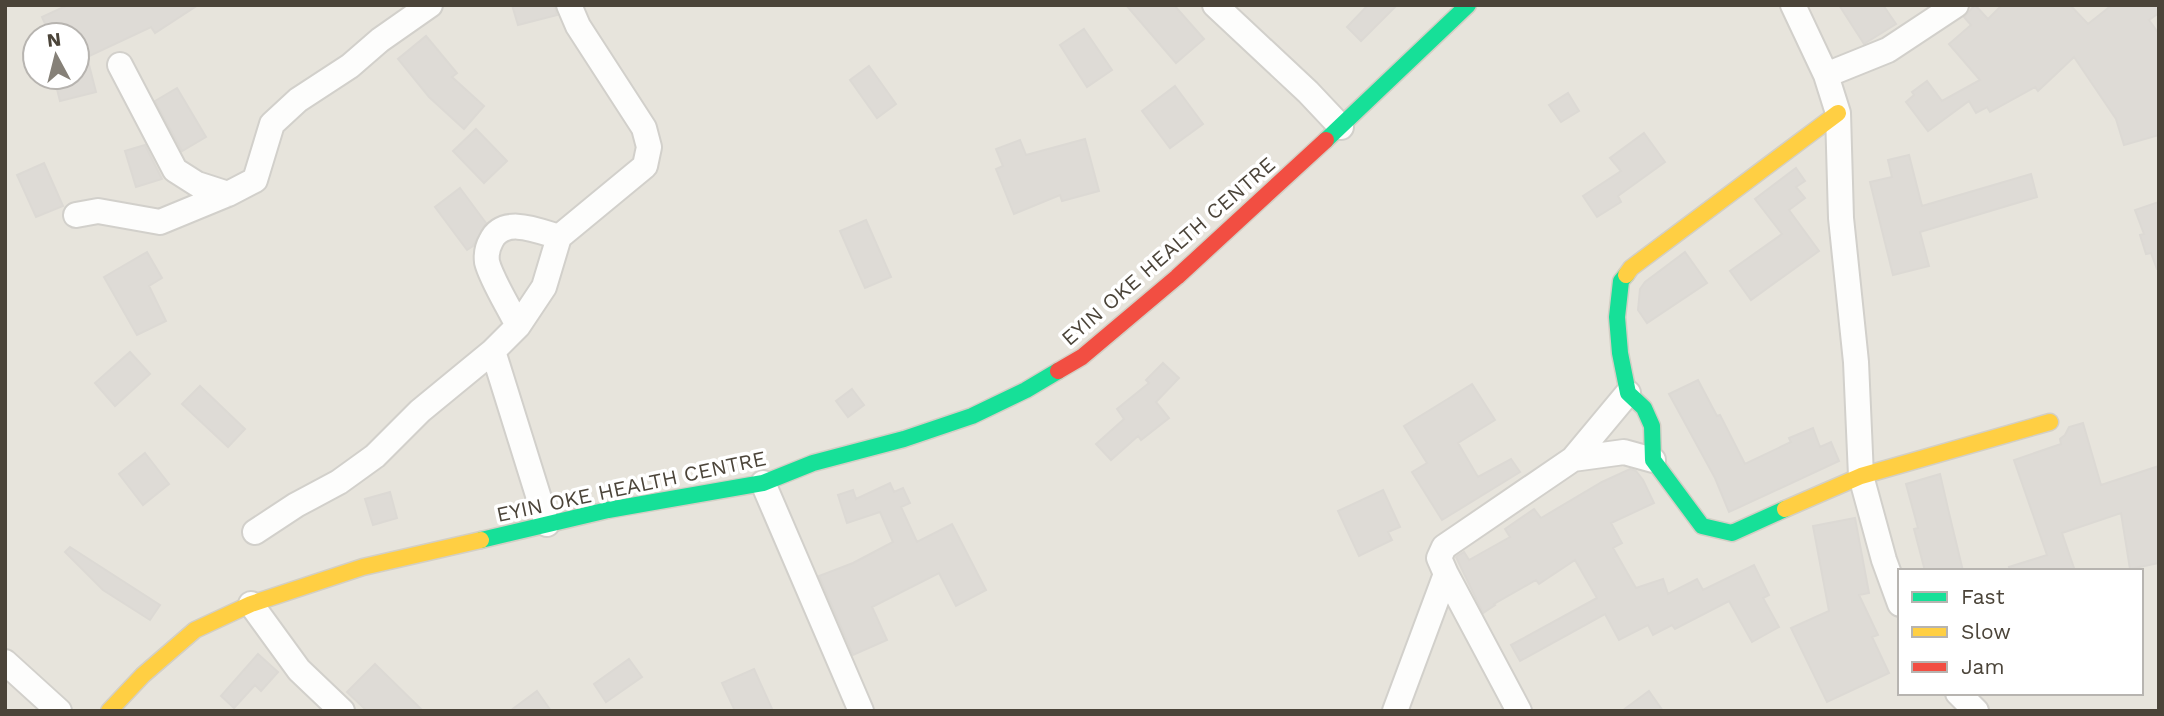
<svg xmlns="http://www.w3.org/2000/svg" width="2164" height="716" font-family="'Work Sans',sans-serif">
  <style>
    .residential { fill: #e7e4dc; fill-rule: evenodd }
    .building { fill: #dedbd6; stroke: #dcd9d4; stroke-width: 2 }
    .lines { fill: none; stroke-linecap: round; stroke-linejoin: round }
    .street-casing { stroke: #d2d0cb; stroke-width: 28 }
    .fast-casing { stroke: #d3cfc5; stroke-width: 19 }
    .slow-casing { stroke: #d3cfc5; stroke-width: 19 }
    .jam-casing { stroke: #d3cfc5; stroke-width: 19 }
    .street { stroke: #fdfdfc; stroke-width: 24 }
    .fast { stroke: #16e098; stroke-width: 16 }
    .slow { stroke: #ffcf43; stroke-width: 16 }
    .jam { stroke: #f24e42; stroke-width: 16 }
    .labels { text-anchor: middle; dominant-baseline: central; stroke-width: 7; stroke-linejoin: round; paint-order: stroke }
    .street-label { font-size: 21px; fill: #4b4439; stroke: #fff }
  </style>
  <rect width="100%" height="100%" fill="#f4f2ee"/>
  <path class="residential" d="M5,5H2159V711H5ZM35,35H77V77H35ZM1900,571H2141V693H1900Z"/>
  <path class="building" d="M68,5H198L155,33L151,27L87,57L96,92L60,101L54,77H77V35H50L42,17Z
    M512,5H554L557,15L518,25Z
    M1126,5H1174L1204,39L1176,63Z
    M1368,5H1397L1361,41L1347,27Z
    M1839,5H1883L1896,24L1864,44Z
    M1975,5L1988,19L2002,5H2070L2088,24L2112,5H2159V13L2149,20L2159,34V135L2124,145L2116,119L2074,57L2038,91L2035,87L1990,112L1987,107L1976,113L1969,101L1928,131L1906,102L1914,95L1912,92L1927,81L1942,101L1980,80L1949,44L1971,25L1964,17Z
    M1084,29L1112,70L1087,87L1060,45Z
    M426,36L457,73L452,77L484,106L464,129L429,97L398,59Z
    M869,66L896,104L877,118L850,80Z
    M1175,86L1203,124L1170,148L1142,111Z
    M177,88L206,137L182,151L155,101Z
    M1568,93L1579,111L1561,122L1549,105Z
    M476,129L507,161L484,183L453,151Z
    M1644,133L1665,162L1618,196L1621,202L1597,217L1583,196L1621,171L1610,158Z
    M1085,139L1099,191L1062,201L1060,195L1014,214L996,169L1003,166L996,149L1020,140L1026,155Z
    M145,145L162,179L136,187L125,151Z
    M1909,155L1922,206L2031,174L2037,197L1920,232L1929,266L1893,275L1870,182L1892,177L1888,160Z
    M44,163L63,206L36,217L17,175Z
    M1796,168L1805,181L1796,187L1805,198L1789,210L1819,251L1751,300L1730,271L1782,234L1755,199Z
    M460,188L486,223L473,246L467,250L435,207Z
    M2159,202V269H2157L2151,253L2146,254L2140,235L2144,234L2135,210Z
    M866,220L891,277L865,288L840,231Z
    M147,252L162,278L149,286L166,321L137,335L104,277Z
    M1685,252L1707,283L1647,323L1638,310L1640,289L1645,282Z
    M130,352L150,374L115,406L95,383Z
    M1163,363L1179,378L1156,402L1169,418L1141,440L1138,436L1111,460L1096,444L1124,419L1117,409L1149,383L1146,380Z
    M1698,380L1717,416L1720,415L1745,464L1791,442L1789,438L1813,428L1820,447L1831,442L1839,461L1729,512L1715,478L1669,394Z
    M1472,384L1495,420L1458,443L1478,477L1511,459L1520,472L1442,520L1412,472L1427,463L1404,426Z
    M200,386L245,429L228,447L182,404Z
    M852,389L864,405L848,417L836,401Z
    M2083,423L2101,485L2159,466V563L2130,569L2121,513L2062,533L2075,571H2010L2009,567L2047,555L2014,460L2061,444L2060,439L2065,435L2069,427Z
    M145,453L169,484L143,505L119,474Z
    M1630,469L1636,471L1643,480L1654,503L1611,523L1622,543L1613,548L1636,588L1663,579L1668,594L1697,579L1703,590L1754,565L1769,595L1763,598L1779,627L1752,642L1729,601L1675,629L1672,625L1653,635L1648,625L1619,640L1605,614L1520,661L1511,645L1597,598L1575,560L1539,584L1536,580L1494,604L1495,605L1483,613L1456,557L1464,552L1469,560L1510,537L1505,529L1534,509L1541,518L1602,482Z
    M1940,474L1949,513L1963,571H1925L1914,529L1918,528L1906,484Z
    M890,483L894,492L903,488L910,503L901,507L917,542L952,524L986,590L956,606L939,573L872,607L887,640L853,655L819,576L853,563L893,542L880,512L847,523L838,495L853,490L856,499Z
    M1383,490L1400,527L1388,532L1392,540L1359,556L1338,511Z
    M390,492L397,518L373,525L365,499Z
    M1855,518L1869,593L1859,595L1878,635L1872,637L1889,673L1827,702L1791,628L1829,611L1813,526Z
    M70,547L160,605L150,620L103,590L65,552Z
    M258,654L278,672L261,691L255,685L234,708L221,696Z
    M629,659L642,677L606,702L594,684Z
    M375,664L423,711H367L347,692Z
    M754,669L773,711H735L722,683Z
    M537,691L551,711H510Z
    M1649,691L1663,711H1622Z"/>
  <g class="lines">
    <defs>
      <path id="street" d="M1215,5L1308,92L1341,127
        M1793,5L1826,75L1838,113L1841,218L1856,362L1861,476L1884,560L1900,604
        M120,65L175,170L197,184L228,194L255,180L272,124L298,100L350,66L380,40L430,5
        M1826,75L1888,50L1956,5
        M76,215L98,211L160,222L228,194
        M518,326C510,309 491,279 487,262C486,254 487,248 491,241C503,215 539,231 559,237
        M493,351L547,524
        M1573,459L1624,452L1653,460
        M763,483L861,711
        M255,532L296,505L339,482L375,456L420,411L493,351L518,326L544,287L559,237L645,166L649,147L644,128L578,26L569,5
        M1446,574L1519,711
        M251,604L299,670L342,711
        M5,662L59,711
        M1958,693L1976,711
        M1395,711L1446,574L1439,558L1444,547L1573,459L1628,393"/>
      <path id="fast" d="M1326,140L1468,5
        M1626,275L1621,281L1617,317L1620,353L1628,393L1644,408L1652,426L1653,460L1702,526L1732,533L1785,509
        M481,540L608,510L763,483L813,463L904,439L972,416L1026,390L1058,371"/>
      <path id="slow" d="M1626,275L1631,268L1838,113
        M1785,509L1861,476L2050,422
        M109,711L143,675L195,630L251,604L363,567L481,540"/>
      <path id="jam" d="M1058,371L1082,357L1177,277L1326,140"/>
    </defs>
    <use href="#street" class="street-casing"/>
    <use href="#fast" class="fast-casing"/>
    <use href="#slow" class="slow-casing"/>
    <use href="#jam" class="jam-casing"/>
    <use href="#street" class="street"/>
    <use href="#fast" class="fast"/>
    <use href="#slow" class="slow"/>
    <use href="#jam" class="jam"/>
  </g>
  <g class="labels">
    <g class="street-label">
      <text transform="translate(1168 251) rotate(-41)">EYIN OKE HEALTH CENTRE</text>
      <text transform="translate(631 486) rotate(-12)">EYIN OKE HEALTH CENTRE</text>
    </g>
  </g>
  <rect width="2164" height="716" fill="none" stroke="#4b4439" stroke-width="14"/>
  <rect x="1898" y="569" width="245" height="126" fill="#ffffff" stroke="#b7b4b0" stroke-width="2"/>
  <rect x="1912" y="592" width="35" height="10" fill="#16e098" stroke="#b7b4b0" stroke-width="2"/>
  <text x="1961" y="604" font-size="21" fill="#4b4439">Fast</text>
  <rect x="1912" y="627" width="35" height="10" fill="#ffcf43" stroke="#b7b4b0" stroke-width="2"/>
  <text x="1961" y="639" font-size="21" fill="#4b4439">Slow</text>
  <rect x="1912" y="662" width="35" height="10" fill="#f24e42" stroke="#b7b4b0" stroke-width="2"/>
  <text x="1961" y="674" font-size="21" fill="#4b4439">Jam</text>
  <g transform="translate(56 56) rotate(353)"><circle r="33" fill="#ffffff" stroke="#b7b4b0" stroke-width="2"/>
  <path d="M0-5L12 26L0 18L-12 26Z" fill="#868178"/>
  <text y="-10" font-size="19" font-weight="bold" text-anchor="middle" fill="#4b4439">N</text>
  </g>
</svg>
